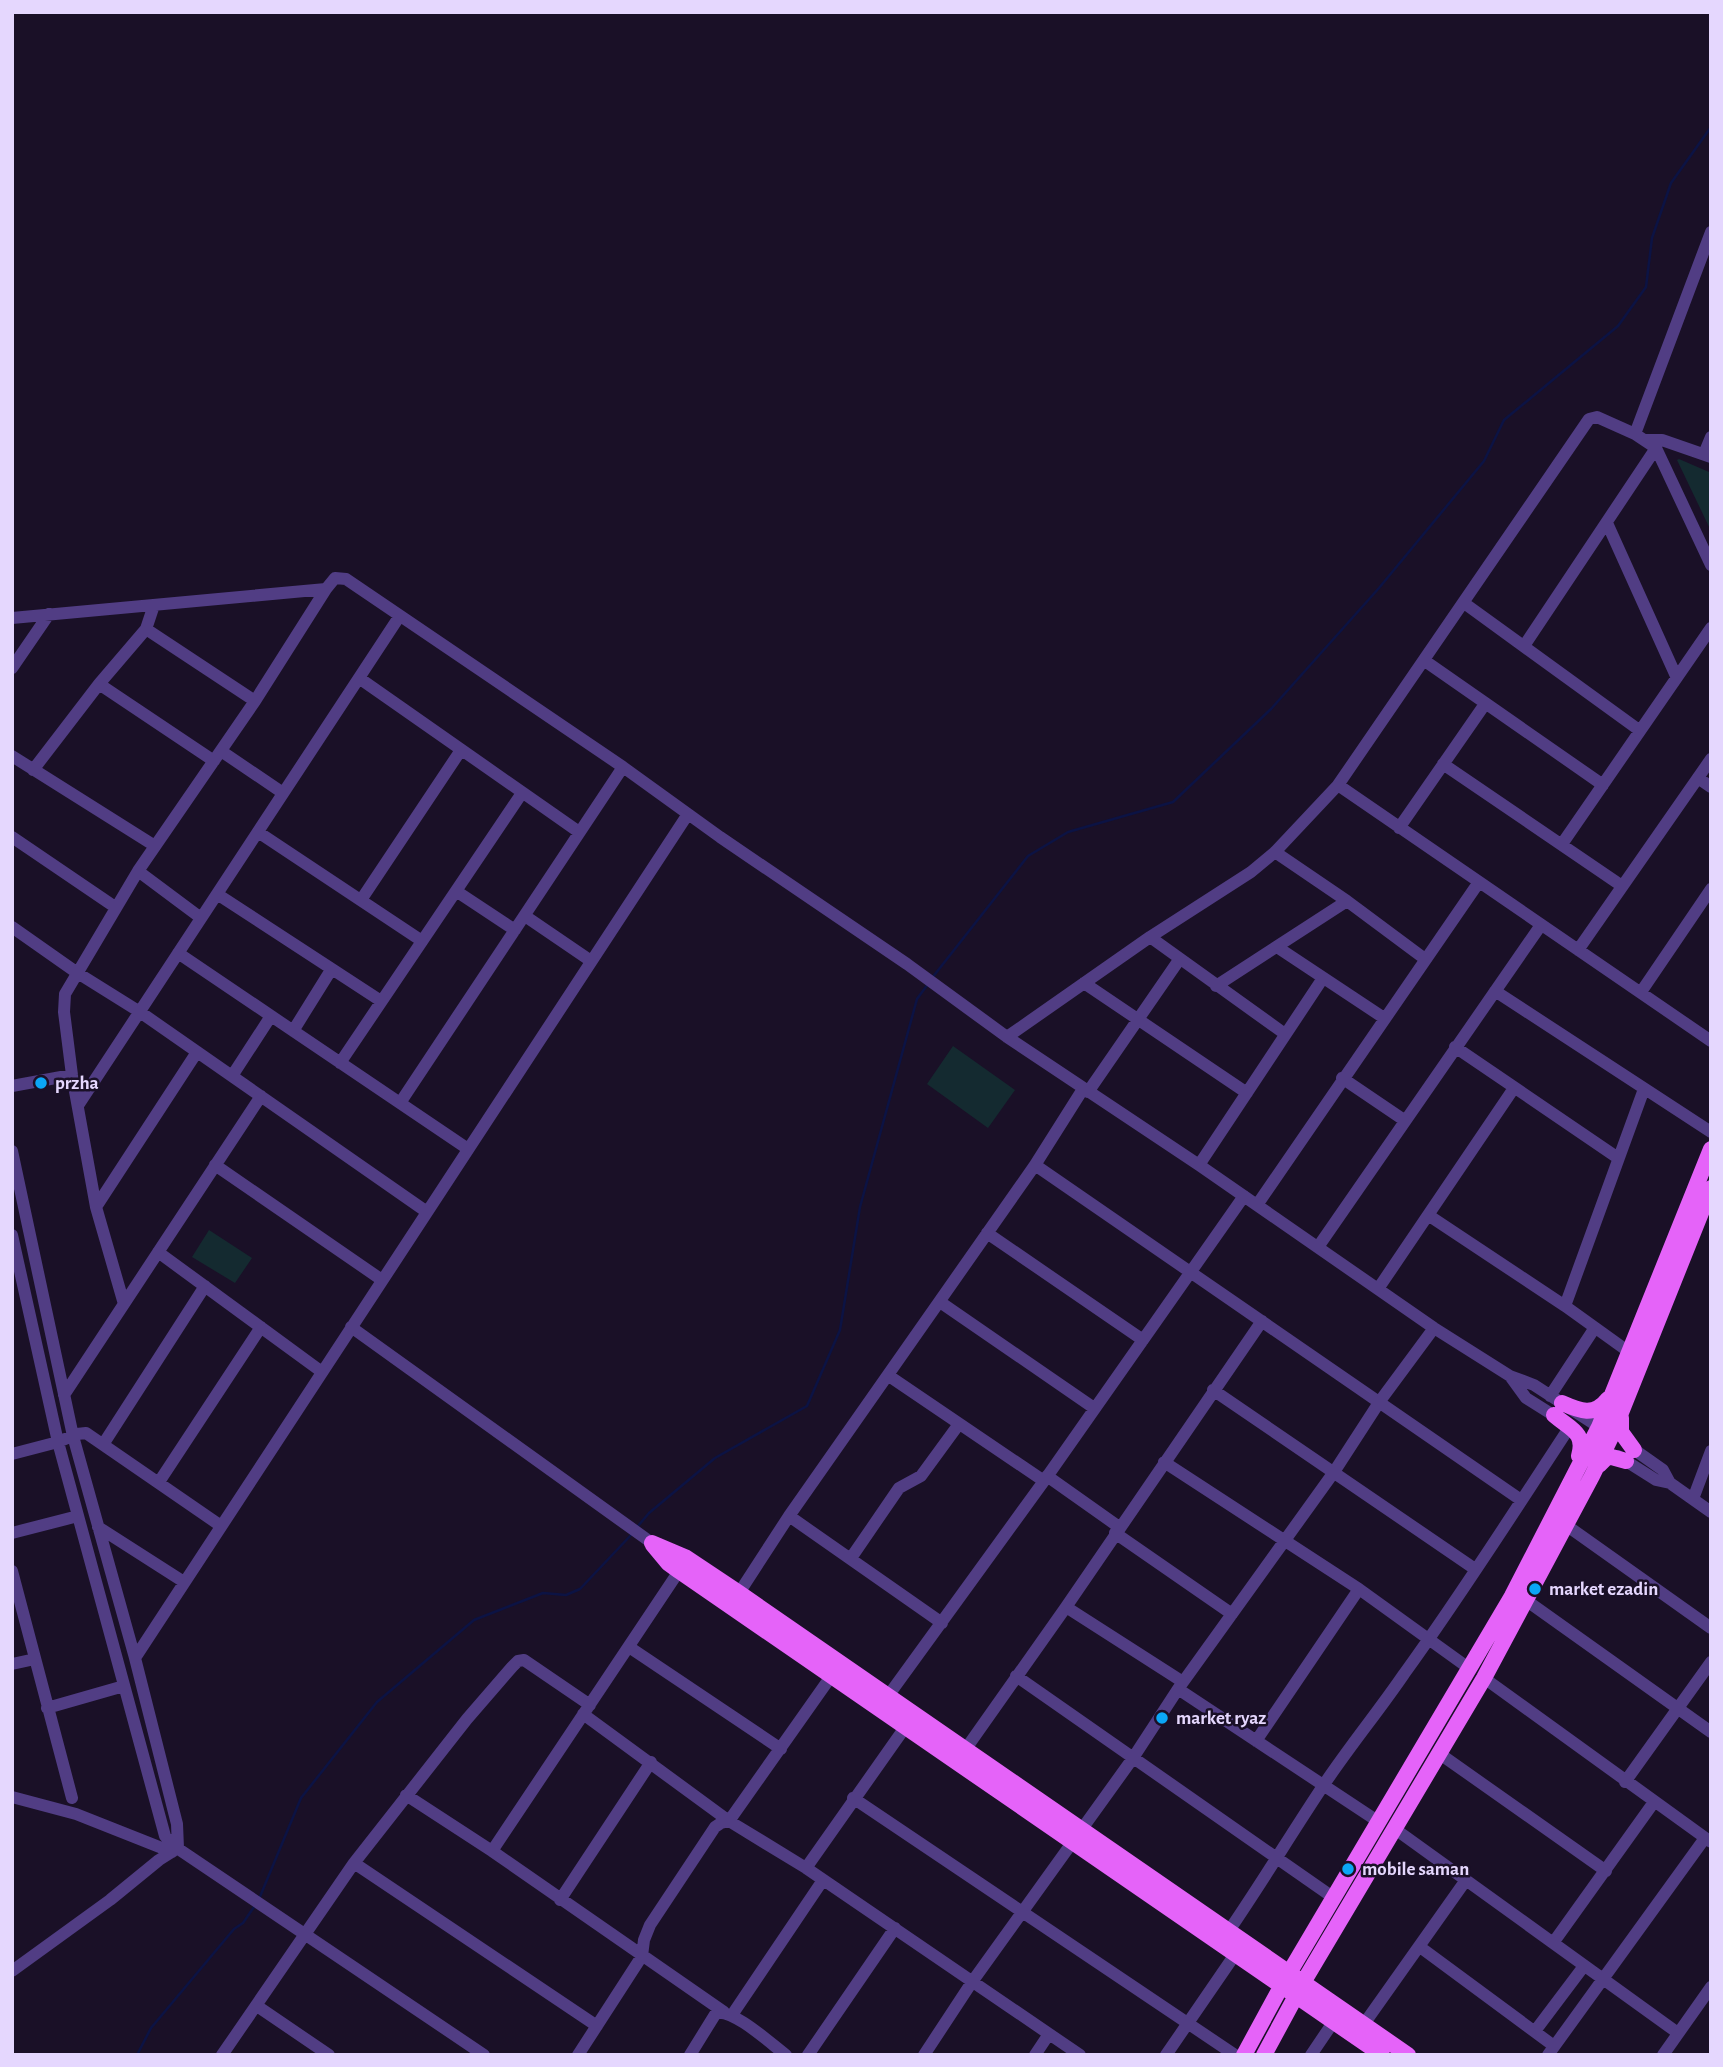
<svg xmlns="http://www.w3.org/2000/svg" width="1723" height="2067" font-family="'Alegreya Sans',sans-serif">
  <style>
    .green { fill: #142a30 }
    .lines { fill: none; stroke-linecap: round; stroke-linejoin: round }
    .stream { stroke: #0c1344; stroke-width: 2.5 }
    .minor { stroke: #513d84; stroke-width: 12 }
    .major { stroke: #e563f9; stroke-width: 16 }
    .poi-dot { fill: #0ba6f6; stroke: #1a1027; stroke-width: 2.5 }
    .labels { text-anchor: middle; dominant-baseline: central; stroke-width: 5; stroke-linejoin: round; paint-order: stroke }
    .poi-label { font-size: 19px; font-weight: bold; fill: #e5d7fe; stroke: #1a1027; text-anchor: start }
  </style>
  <rect width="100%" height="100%" fill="#1a1027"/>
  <path class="green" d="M1679,459L1709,472L1711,531L1677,460Z
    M953,1046L1015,1090L988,1128L927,1084Z
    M209,1230L252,1258L235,1283L192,1257Z"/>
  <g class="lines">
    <path class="stream" d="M932,978L1028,856L1068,832L1173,802L1271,709L1379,588L1484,461L1504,420L1618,326L1646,287L1652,238L1671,183L1711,127
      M638,1526L649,1513L715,1458L807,1406L840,1330L860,1207L917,999L928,984
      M259,1899L301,1798L377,1702L474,1620L543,1593L566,1595L580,1589L632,1534
      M137,2055L151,2028L234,1929L243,1923L256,1904"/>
    <path class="minor" d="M1635,434L1711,232
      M1646,440H1662L1711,457
      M1704,454L1711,437
      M1607,523L1676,676
      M1464,603L1639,730
      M12,618L326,589
      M146,629L255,701
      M1524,646L1656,448
      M1425,661L1603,785
      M12,668L49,614
      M359,678L579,832
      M99,684L214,761
      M221,751L283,793
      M12,756L155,846
      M1443,764L1622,886
      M33,770L99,684L146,629L154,605
      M1698,778L1711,787
      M1338,785L1711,1041
      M1399,828L1485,704
      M258,832L422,941
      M12,837L115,907
      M1562,844L1711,628
      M1275,852L1347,901L1425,959
      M138,871L201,918
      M456,891L515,930
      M217,894L381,1001
      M361,900L461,750
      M525,916L591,961
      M12,927L76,972L140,1012L427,1212
      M1150,937L1285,1034
      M1277,947L1384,1018
      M1578,950L1711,759
      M178,953L468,1149
      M1084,983L1247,1093
      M1216,986L1347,901
      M1495,991L1711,1132
      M1641,992L1711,889
      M293,1031L331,970
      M1007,1037L1150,937L1251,872L1275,852L1338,785L1589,419L1597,417L1635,434L1656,448L1711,565
      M1455,1047L1618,1158
      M340,1063L522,793
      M232,1076L271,1016
      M1342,1078L1404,1120
      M12,1086L72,1075
      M1088,1092L1179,960
      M400,1103L623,767
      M79,1104L399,617
      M12,1151L73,1436L135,1658L177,1824L178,1848
      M215,1165L382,1280
      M1035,1165L1521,1500
      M1199,1165L1323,978
      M1257,1205L1479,882
      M96,1207L197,1052
      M1428,1215L1565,1306L1629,1352
      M987,1233L1143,1340
      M12,1235L58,1442L165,1836L174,1846L484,2055
      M1318,1247L1541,925
      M158,1252L322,1372
      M1378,1289L1514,1088
      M940,1302L1094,1408
      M124,1304L96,1207L72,1075L64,1012L65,994L138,871L255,701L326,589L335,578L346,579L623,767L720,837L907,964L1007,1037L1199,1165L1434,1328L1510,1376L1534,1385L1605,1431
      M1565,1306L1644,1089
      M351,1327L652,1543
      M889,1376L1044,1481
      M1510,1376L1526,1398L1561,1420
      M1213,1390L1475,1569
      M64,1395L261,1096
      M1550,1396L1594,1329
      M104,1443L205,1286
      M1629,1446L1663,1470L1670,1483L1711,1512
      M12,1454L58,1442L77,1434L86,1433L221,1526
      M1618,1456L1656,1480L1670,1483
      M1164,1462L1359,1589L1470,1669
      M1047,1476L1119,1527
      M159,1482L261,1327
      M1693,1499L1711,1451
      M789,1516L942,1623
      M1566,1525L1711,1628
      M98,1527L184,1582
      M12,1533L78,1516
      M1115,1533L1232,1614
      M851,1558L899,1488L921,1476L959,1424
      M12,1571L72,1798
      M739,1593L789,1516L1035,1165L1083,1089
      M1527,1601L1711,1732
      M1066,1607L1183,1682
      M629,1647L781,1749
      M135,1658L688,814
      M12,1664L35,1659
      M1016,1676L1334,1898
      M1484,1678L1711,1842
      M1178,1689L1379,1822
      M888,1696L1044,1481L1244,1196
      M47,1708L124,1686
      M583,1714L729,1821L806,1868L1080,2055
      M1256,1741L1359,1589
      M965,1750L1066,1607L1262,1321
      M1440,1754L1606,1871
      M1625,1782L1711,1662
      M406,1795L492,1851L724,2012
      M12,1797L76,1814L172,1852
      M853,1798L1235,2055
      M1395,1829L1678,2033
      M492,1851L679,1571
      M354,1863L597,2026
      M806,1868L906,1726
      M560,1900L651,1762
      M1228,1932C1261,1884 1291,1834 1323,1786C1349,1747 1378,1712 1404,1674C1462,1594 1515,1510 1569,1428
      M1553,1943L1654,1802
      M1420,1947L1554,2046
      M12,1971L110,1900L159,1860L178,1848
      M257,2006L329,2055
      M732,2015L823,1880
      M1364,2024L1466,1880
      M1535,2031L1584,1966
      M222,2055L354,1863L467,1719L512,1667L518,1661L524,1660L590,1705
      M578,2055L642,1956L644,1940L650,1925L715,1827L721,1823L729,1821L832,1675
      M690,2055L716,2013C734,2009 771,2044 786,2055
      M808,2055L895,1928
      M924,2055L972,1982L1133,1758L1178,1689L1334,1472L1380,1401L1434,1328
      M1035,2055L1049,2034
      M1166,2055L1236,1953
      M1311,2055L1334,2021
      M1548,2055L1705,1838
      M1663,2055L1711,1987"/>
    <path class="major" d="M1562,1403C1580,1411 1594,1417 1608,1399
      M1554,1415C1570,1429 1586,1432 1579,1456
      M1621,1418V1432L1634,1450
      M1599,1465L1608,1456L1626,1461
      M652,1543L685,1557L739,1593L1408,2055
      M653,1545L668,1563L679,1571L1382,2055
      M1244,2055L1282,1985L1512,1596L1599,1427L1711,1149
      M1264,2055L1304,1981L1484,1678L1592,1476L1612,1435L1711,1188"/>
  </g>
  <g class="poi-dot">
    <circle cx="41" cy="1083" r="7"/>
    <circle cx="1535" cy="1589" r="7"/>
    <circle cx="1162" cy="1718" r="7"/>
    <circle cx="1348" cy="1869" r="7"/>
  </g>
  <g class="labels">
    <g class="poi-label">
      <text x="55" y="1083">przha</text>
      <text x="1549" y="1589">market ezadin</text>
      <text x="1176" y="1718">market ryaz</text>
      <text x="1362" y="1869">mobile saman</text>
    </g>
  </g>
  <rect width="1723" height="2067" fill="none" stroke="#e5d7fe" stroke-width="28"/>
</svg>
